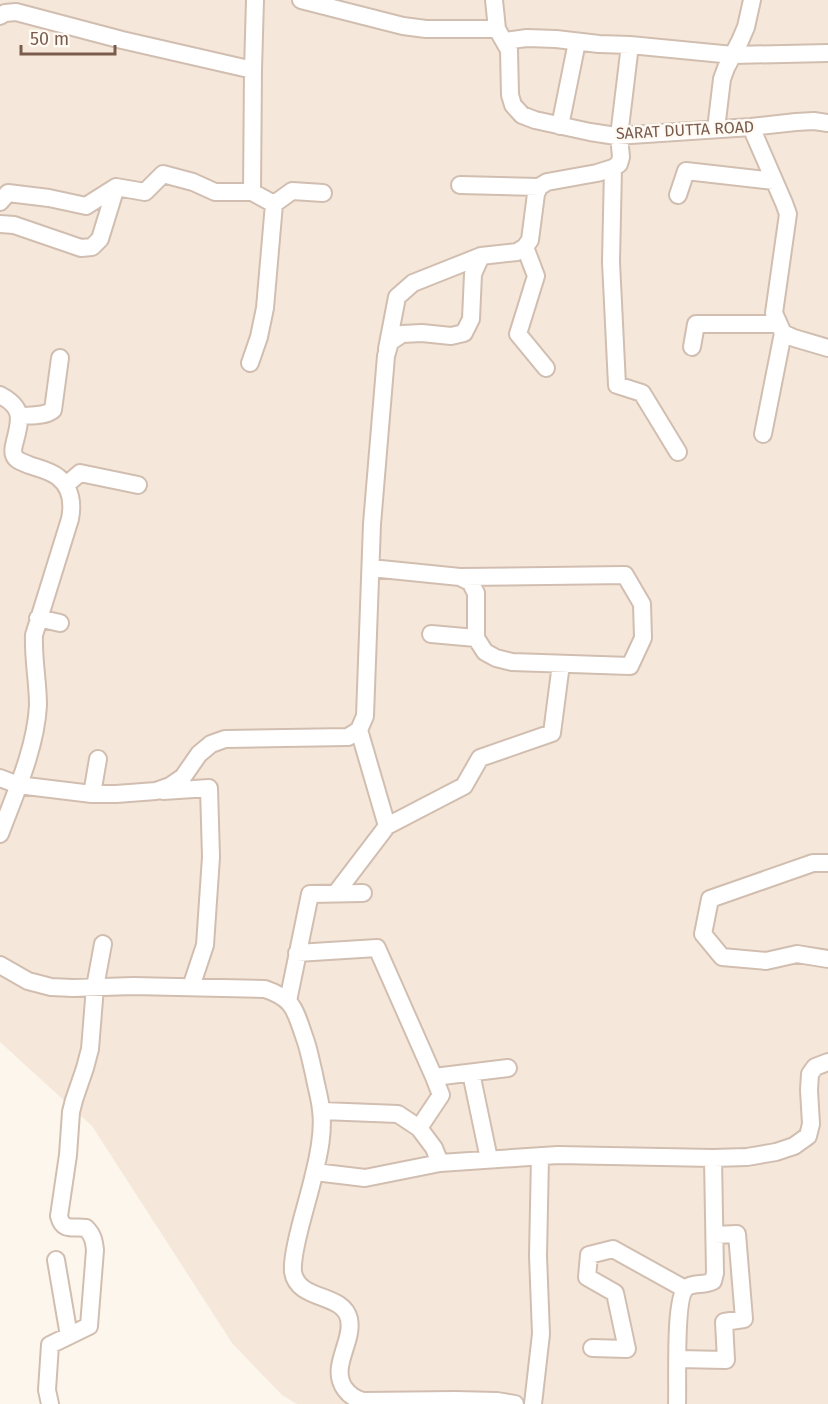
<svg xmlns="http://www.w3.org/2000/svg" width="828" height="1404" font-family="'Fira Sans',sans-serif">
  <style>
    .residential { fill: #f5e8da }
    .lines { fill: none; stroke-linecap: round; stroke-linejoin: round }
    .minor-casing { stroke: #d1beb0; stroke-width: 20 }
    .minor { stroke: #fff; stroke-width: 16 }
    .labels { text-anchor: middle; dominant-baseline: central; stroke-width: 5; stroke-linejoin: round; paint-order: stroke }
    .street-label { font-size: 16px; fill: #7a5c4d; stroke: #fffaf3 }
  </style>
  <rect width="100%" height="100%" fill="#fdf6ec"/>
  <path class="residential" d="M0,0H828V1404H297L282,1395L232,1343L92,1126L0,1042Z"/>
  <g class="lines">
    <defs>
      <path id="minor" d="M301,0L403,26L426,29H497
        M494,0L497,29L509,50L510,95L513,105L522,115L535,120L590,132L616,136L751,127L796,122L814,121L828,123
        M0,16L5,13L16,12L122,40L253,70
        M504,41L527,38L556,39L599,44L630,45L733,55L828,53
        M560,126L577,42
        M751,127L784,203L788,214L774,313L783,333L794,338L828,348
        M716,129L722,79L726,68L740,41L746,27L752,0
        M613,168L611,262L617,385L642,393L678,452
        M460,185L539,187
        M252,192L253,70L255,0
        M678,195L686,171L774,181
        M0,202L8,193L49,198L86,206L116,187L145,192L163,174L193,182L215,192H252L274,204L292,191L323,193
        M0,224L14,225L81,248L92,247L100,239L116,187
        M525,247L536,276L518,334L546,368
        M692,347L696,324H778
        M387,349L397,297L413,283L481,256
        M250,363L259,337L265,308L274,204
        M0,395C23,407 21,418 15,441C14,445 12,451 14,455C16,461 23,462 29,465C38,468 51,471 58,477C71,487 73,504 70,519L34,635C33,659 38,682 38,705C36,748 15,794 0,834
        M19,416C30,415 44,417 53,410L60,358
        M763,434L783,333
        M66,485L80,473L138,485
        M371,568L460,577L470,582L476,593V638L485,652L496,658L512,662L630,666L643,638L642,604L625,575L460,577
        M38,618L60,623
        M431,634L476,638
        M0,778L18,785L92,794H116L156,791L170,786L183,777L199,754L211,744L225,739L348,737L359,730L365,716L372,524L386,356L390,342L402,334L422,333L451,336L464,333L471,319L473,274L481,256L517,252L525,247L530,240L536,194L539,187L547,182L597,173L613,168L619,164L621,157L619,136L630,45
        M163,791L209,788L211,857L205,945L191,987
        M92,794L98,759
        M387,826L464,786L480,758L552,733L561,664
        M828,863H813L710,899L703,934L722,957L766,961L797,954L828,959
        M336,893L387,826L359,730
        M297,953L377,948L434,1077L508,1068
        M0,965L28,981L51,987L73,988L133,986L265,989C295,999 295,1011 305,1039C309,1050 311,1062 314,1074C316,1086 320,1098 321,1110C324,1131 319,1154 314,1174C309,1196 302,1217 297,1240C295,1250 292,1261 293,1272C298,1302 343,1292 349,1319C354,1342 329,1367 345,1389C350,1396 355,1399 363,1401L455,1400L497,1401L515,1404
        M288,1001L310,894L363,893
        M471,1073L489,1159
        M322,1111L398,1114L419,1128L434,1148L440,1163
        M419,1128L441,1095L434,1077
        M315,1172L365,1178L440,1163L558,1155L713,1158L747,1157L776,1152L794,1146L808,1136L811,1124L809,1090L810,1074L815,1067L828,1062
        M56,1260L69,1336
        M592,1348L627,1349L615,1293L587,1277L589,1255L613,1249L685,1289
        M678,1359L726,1360L724,1322L744,1319L737,1234L715,1235
        M50,1404L47,1390L50,1345L89,1326L95,1250C94,1241 93,1235 86,1228C73,1226 63,1232 59,1216L68,1155L71,1112L74,1100L85,1068L90,1049L95,987L103,944
        M533,1404L541,1334L538,1256L540,1156
        M677,1404C678,1384 674,1299 686,1288C693,1282 704,1286 713,1281L715,1273L713,1158"/>
    </defs>
    <use href="#minor" class="minor-casing"/>
    <use href="#minor" class="minor"/>
  </g>
  <g class="labels">
    <g class="street-label">
      <text transform="translate(685 130) rotate(-3)">SARAT DUTTA ROAD</text>
    </g>
  </g>
  <path d="M21 45v9h94v-9" fill="none" stroke="#7a5c4d" stroke-width="3"/>
  <text x="30" y="45" font-size="18" fill="#7a5c4d" stroke="#fffaf3" stroke-width="4.5" paint-order="stroke">50 m</text>
</svg>
